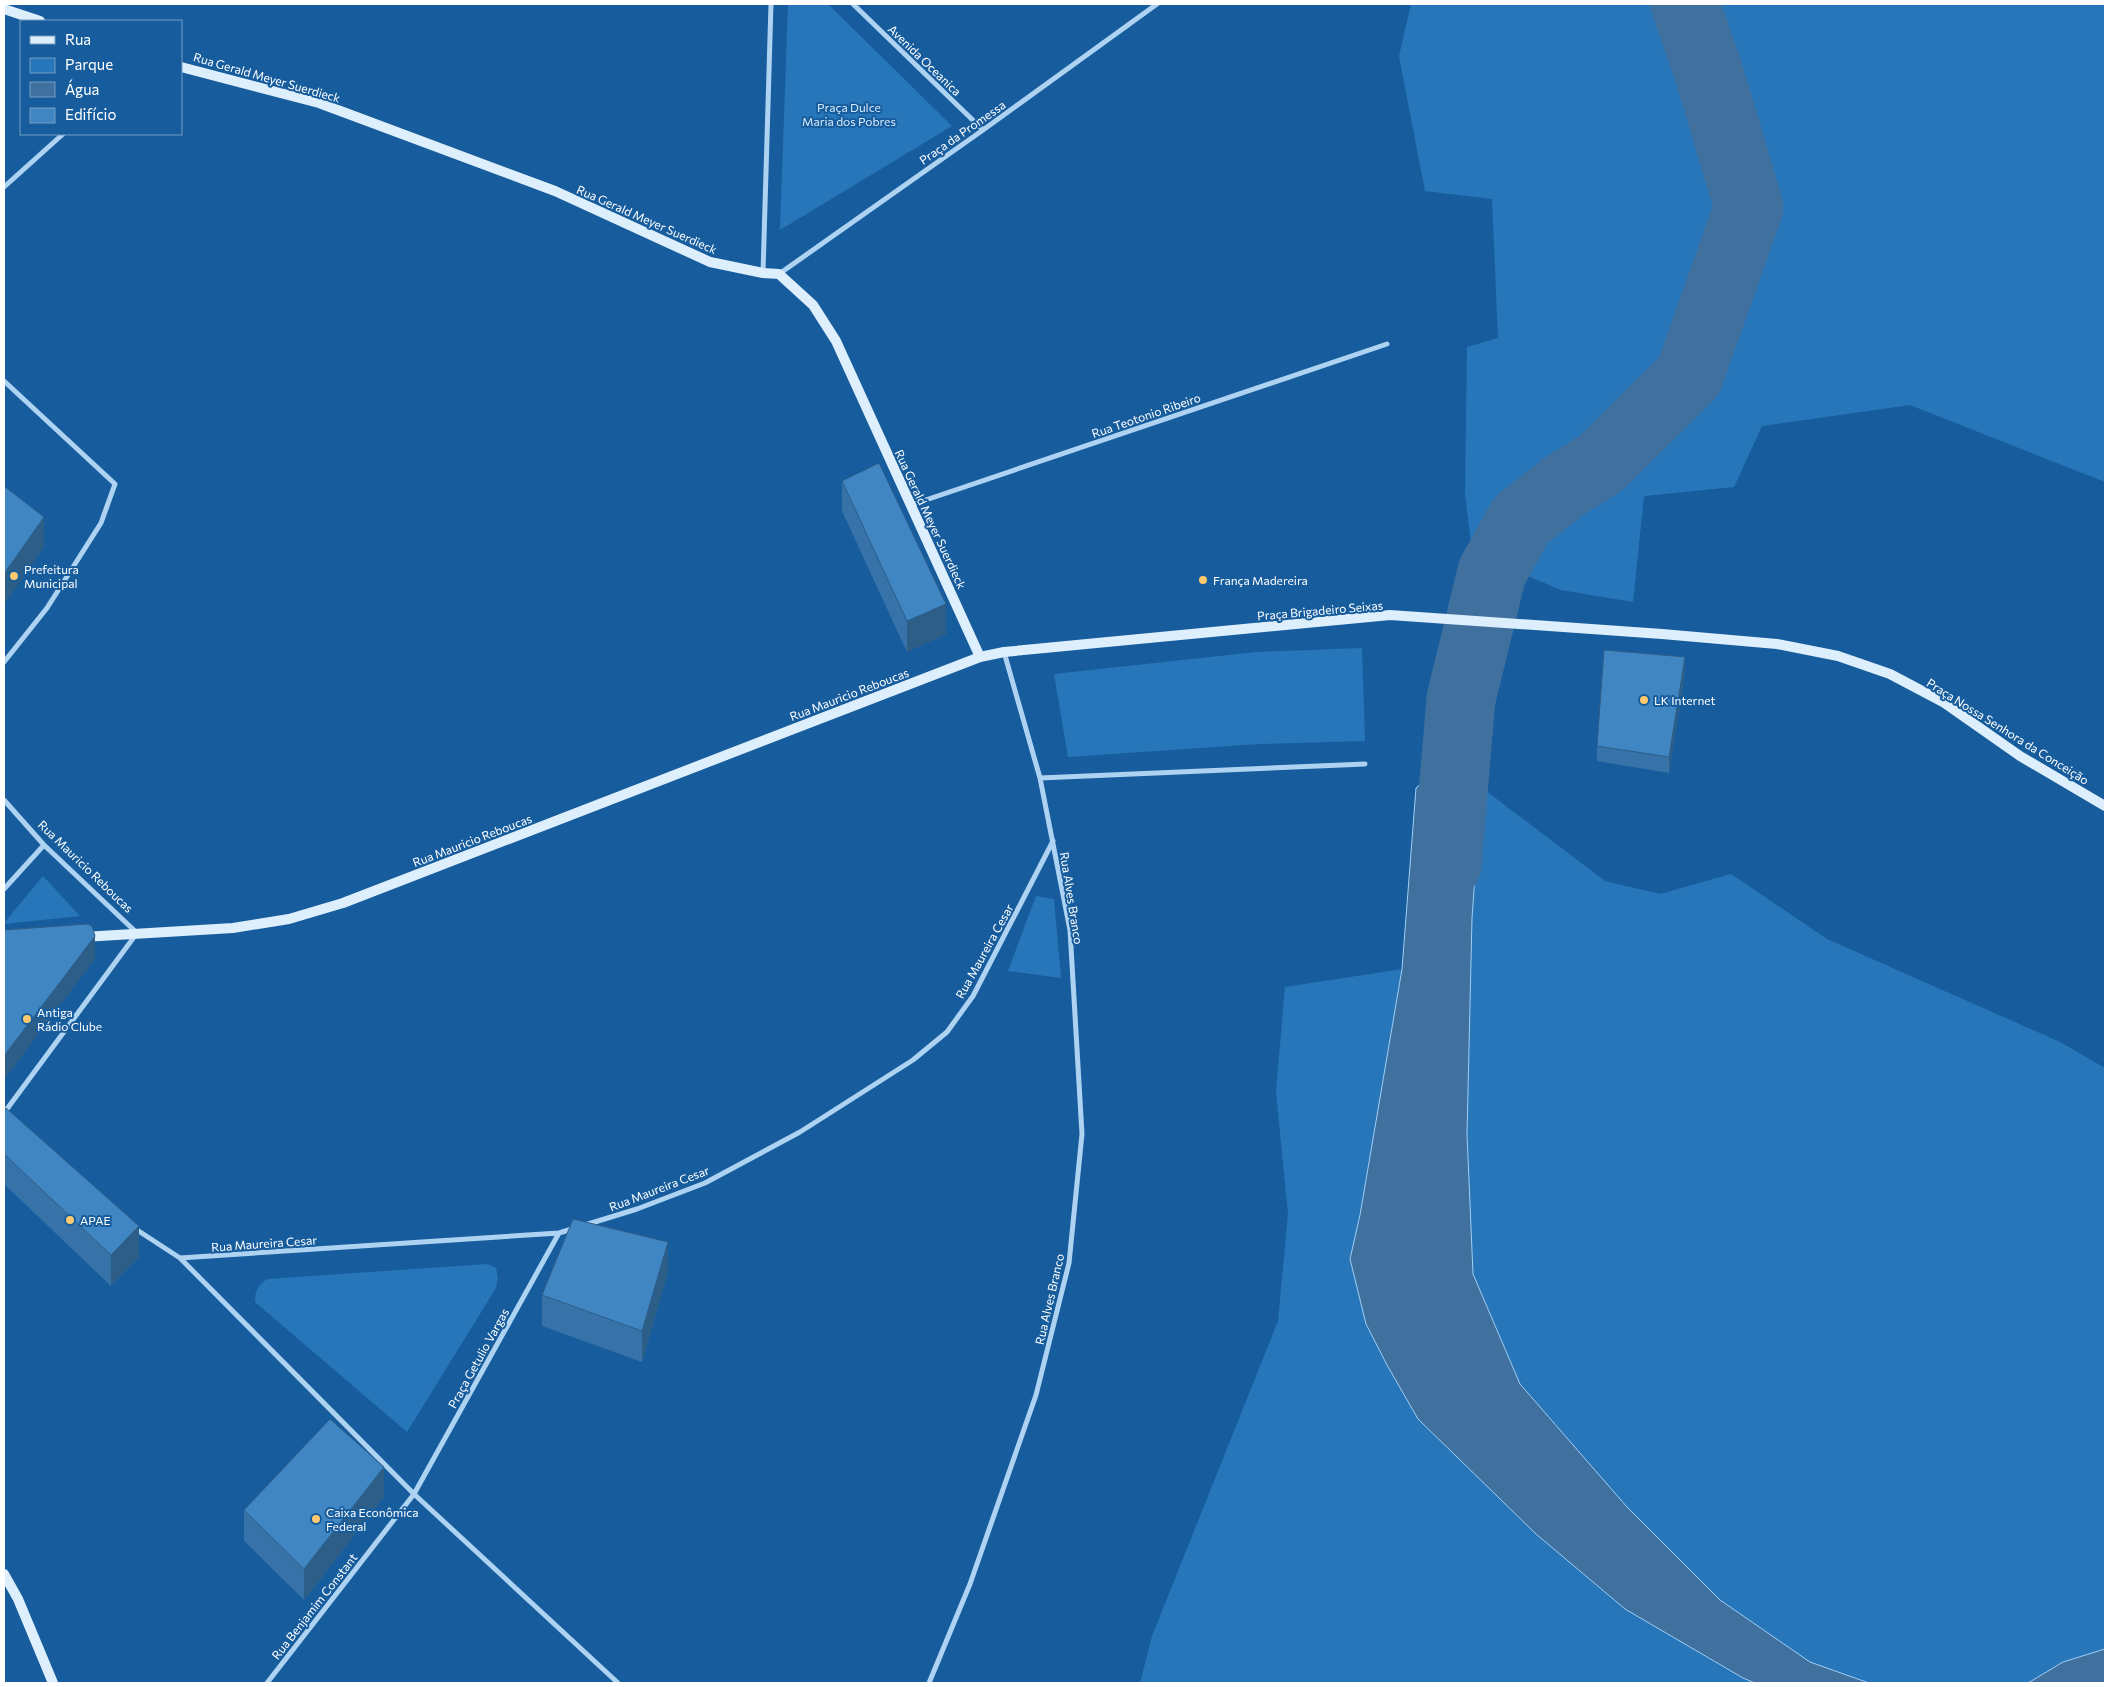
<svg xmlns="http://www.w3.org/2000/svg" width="2109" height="1687" font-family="Commissioner,sans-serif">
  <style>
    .green { fill: #2776b9 }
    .water { fill: #3f709e; stroke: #a1cff5 }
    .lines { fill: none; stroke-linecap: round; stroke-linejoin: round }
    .river { stroke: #3f709e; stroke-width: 69 }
    .street { stroke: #aed3f2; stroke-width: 5 }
    .secondary { stroke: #ddeefc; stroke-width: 10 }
    .wall { fill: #3773a8 }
    .shaded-wall { fill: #2d5e88 }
    .building { fill: #4086c3; stroke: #2d5e88 }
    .poi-dot { fill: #ffc970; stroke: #175d9d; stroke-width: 2 }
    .labels { text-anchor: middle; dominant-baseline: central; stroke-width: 4; stroke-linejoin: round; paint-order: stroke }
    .street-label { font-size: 12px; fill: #fff; stroke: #175d9d }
    .park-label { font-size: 12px; fill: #d6ebfc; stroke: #175d9d }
    .poi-label { font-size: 12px; fill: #fff; stroke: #175d9d; text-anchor: start }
  </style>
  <rect width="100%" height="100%" fill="#175d9d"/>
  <path class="green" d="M788,4H828L952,126L780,230Z
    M1411,4H2105V482L1910,405L1762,426L1734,487L1644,496L1633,602L1561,590L1472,552L1465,493L1467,347L1498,338L1492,199L1425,191L1399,56Z
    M1362,648L1365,741L1260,744L1068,757L1054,674L1256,652Z
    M1477,784L1605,881L1660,894L1731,874L1827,939L2060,1042L2105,1068V1649L2063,1662L2028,1683H1869L1810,1662L1720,1600L1627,1507L1520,1384L1473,1274L1467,1134L1472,918L1477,848Z
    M43,876L80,916L4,924V923Z
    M1036,896L1054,899L1061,978L1008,971Z
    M1402,969L1360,1215L1350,1259L1366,1324L1387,1365L1418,1419L1536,1534L1625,1609L1743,1678L1755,1683H1140L1152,1636L1278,1321L1288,1214L1276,1092L1285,987Z
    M487,1264L496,1268L498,1278L496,1288L407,1432L255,1302C255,1290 258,1286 267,1279Z"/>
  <path class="water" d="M1454,770L1477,784V848L1472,918L1467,1134L1473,1274L1520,1384L1627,1507L1720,1600L1810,1662L1869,1683H1755L1743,1678L1625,1609L1536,1534L1418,1419L1387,1365L1366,1324L1350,1259L1360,1215L1402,969L1416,788L1433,773Z
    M2105,1649V1683H2028L2063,1662Z"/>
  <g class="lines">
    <path class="river" d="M1447,865L1461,699L1492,572L1521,520L1563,487L1601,463L1689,376L1749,207L1709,73L1685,4"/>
    <path class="street" d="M853,4L983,130
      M4,187L63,134
      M763,273L771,4
      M779,274L983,130L1157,4
      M4,381L115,484L101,523L47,608L4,662
      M911,505L1387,344
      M1040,778L1365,764
      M4,800L44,845L137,933L4,1113
      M4,889L44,845
      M585,1225L637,1209L705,1183L800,1132L913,1060L947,1032L973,996L1053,841
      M134,1228L180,1258L559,1233L575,1228
      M180,1258L414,1494L618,1683
      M267,1683L414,1494L559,1233
      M929,1683L970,1584L1036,1395L1069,1263L1082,1134L1070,930L1040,778L1004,652"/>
    <path class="secondary" d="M4,9L40,21
      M181,67L319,103L555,191L710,262L763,273L779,274L813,305L836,341L980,657
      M83,937L233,928L289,919L343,903L980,657L1004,652L1390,615L1662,634L1777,644L1838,656L1890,674L1943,702L2020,756L2105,806
      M4,1574L18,1599L53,1683"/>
  </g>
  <path class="wall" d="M842,481L946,634L907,652L842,511Z
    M1685,672L1669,773L1597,761V746Z
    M4,1110L139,1257L111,1286L4,1184Z
    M668,1272L642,1362L542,1326V1295Z
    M384,1497L304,1600L244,1541V1510Z"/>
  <path class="shaded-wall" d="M44,517V547L4,605V574Z
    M946,604V634L907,652V621Z
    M1685,657V672L1669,773V757Z
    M95,936V959L4,1080V1056Z
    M139,1226V1257L111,1286V1255Z
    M668,1242V1272L642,1362V1331Z
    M384,1467V1497L304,1600V1569Z"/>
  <path class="building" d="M879,463L946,604L907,621L842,481Z
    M4,486L44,517L4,574Z
    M1604,650L1685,657L1669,757L1597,746Z
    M87,924L92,926L95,936L4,1056V930Z
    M6,1108L139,1226L111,1255L4,1154V1110Z
    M573,1219L668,1242L642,1331L542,1295Z
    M330,1419L384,1467L304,1569L244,1510Z"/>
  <g class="poi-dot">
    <circle cx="14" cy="576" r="5"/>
    <circle cx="1203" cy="580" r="5"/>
    <circle cx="1644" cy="700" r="5"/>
    <circle cx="27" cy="1019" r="5"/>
    <circle cx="70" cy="1220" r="5"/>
    <circle cx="316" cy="1519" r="5"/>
  </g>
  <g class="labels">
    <g class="street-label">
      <text transform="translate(925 60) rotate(44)">Avenida Oceanica</text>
      <text transform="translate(267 77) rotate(16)">Rua Gerald Meyer Suerdieck</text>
      <text transform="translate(962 132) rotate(-35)">Praça da Promessa</text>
      <text transform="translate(647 219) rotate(24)">Rua Gerald Meyer Suerdieck</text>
      <text transform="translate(1146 415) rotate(-19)">Rua Teotonio Ribeiro</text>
      <text transform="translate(931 519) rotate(65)">Rua Gerald Meyer Suerdieck</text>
      <text transform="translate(1320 610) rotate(-5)">Praça Brigadeiro Seixas</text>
      <text transform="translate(849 694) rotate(-21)">Rua Mauricio Reboucas</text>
      <text transform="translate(2008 731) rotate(32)">Praça Nossa Senhora da Conceição</text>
      <text transform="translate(472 840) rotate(-21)">Rua Mauricio Reboucas</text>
      <text transform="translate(86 866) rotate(44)">Rua Mauricio Reboucas</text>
      <text transform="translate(1072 898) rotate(81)">Rua Alves Branco</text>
      <text transform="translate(984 951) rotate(-61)">Rua Maureira Cesar</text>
      <text transform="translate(659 1188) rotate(-21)">Rua Maureira Cesar</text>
      <text transform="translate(264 1243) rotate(-4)">Rua Maureira Cesar</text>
      <text transform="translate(1049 1299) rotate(-77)">Rua Alves Branco</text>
      <text transform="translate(478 1358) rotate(-61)">Praça Getulio Vargas</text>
      <text transform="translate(314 1606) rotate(-52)">Rua Benjamim Constant</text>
    </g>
    <g class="park-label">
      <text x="849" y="107">Praça Dulce<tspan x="849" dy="14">Maria dos Pobres</tspan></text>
    </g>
    <g class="poi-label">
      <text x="24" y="569">Prefeitura<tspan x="24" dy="14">Municipal</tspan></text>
      <text x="1213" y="580">França Madereira</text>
      <text x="1654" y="700">LK Internet</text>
      <text x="37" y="1012">Antiga<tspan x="37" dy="14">Rádio Clube</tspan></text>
      <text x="80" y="1220">APAE</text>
      <text x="326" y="1512">Caixa Econômica<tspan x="326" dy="14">Federal</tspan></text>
    </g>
  </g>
  <rect width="2109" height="1687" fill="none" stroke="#ffffff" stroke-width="10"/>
  <rect x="20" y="20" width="162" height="115" fill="#175d9d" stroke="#749ec4"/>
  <rect x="30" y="36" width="25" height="8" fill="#ddeefc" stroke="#749ec4"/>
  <text x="65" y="45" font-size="15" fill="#ffffff">Rua</text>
  <rect x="30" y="58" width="25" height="15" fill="#2776b9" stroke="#749ec4"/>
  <text x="65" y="70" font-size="15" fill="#ffffff">Parque</text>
  <rect x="30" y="82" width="25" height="15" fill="#3f709e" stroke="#749ec4"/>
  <text x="65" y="95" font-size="15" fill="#ffffff">Água</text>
  <rect x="30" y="108" width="25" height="15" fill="#4086c3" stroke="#749ec4"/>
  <text x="65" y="120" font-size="15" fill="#ffffff">Edifício</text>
</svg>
